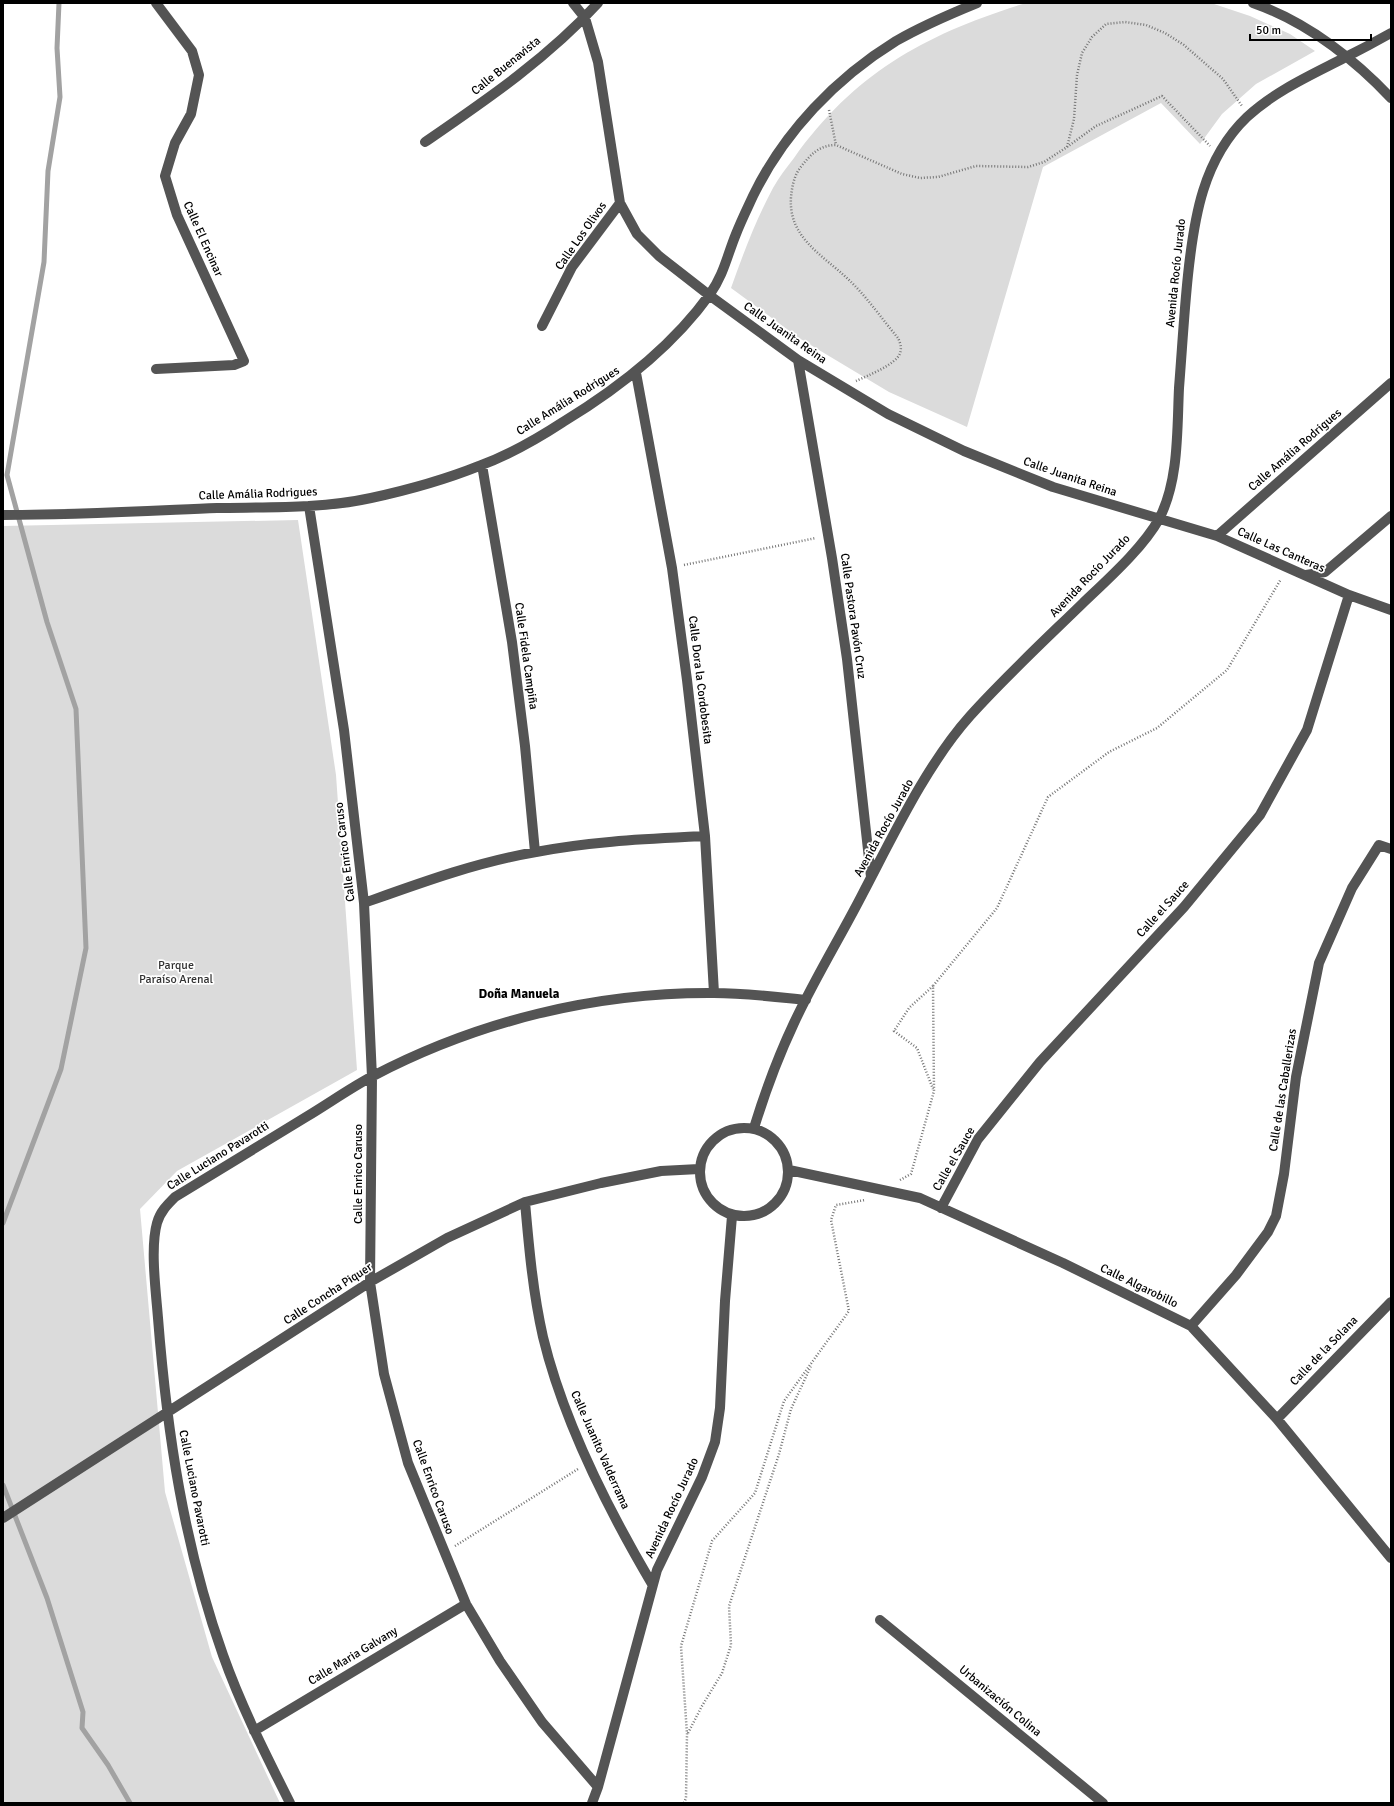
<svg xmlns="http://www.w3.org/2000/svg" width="1394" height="1806" font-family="Signika,sans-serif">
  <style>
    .green { fill: #dbdbdb }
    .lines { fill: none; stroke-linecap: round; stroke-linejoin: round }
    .stream { stroke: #a2a2a2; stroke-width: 5 }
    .path { stroke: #767676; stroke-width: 2.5; stroke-dasharray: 1 2; stroke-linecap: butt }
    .minor { stroke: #545454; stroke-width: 10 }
    .labels { text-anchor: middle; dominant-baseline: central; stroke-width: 3.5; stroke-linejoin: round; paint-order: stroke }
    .street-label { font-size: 12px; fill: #000; stroke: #fff }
    .park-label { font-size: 12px; fill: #323232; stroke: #fff }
    .neighbourhood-label { font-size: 13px; font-weight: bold; fill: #000; stroke: #fff }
  </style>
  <rect width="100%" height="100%" fill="#fff"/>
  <path class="green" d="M1026,3H1211L1250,16L1290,34L1315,51L1256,84L1222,114L1200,144L1161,103L1043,167L967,427L889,392L799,338L731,288C743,254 756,220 773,188C779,177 787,167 794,158C855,72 928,33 1026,3Z
    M298,520L336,775L357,1070L177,1171L140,1209L165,1492L212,1657L280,1803H3V526Z"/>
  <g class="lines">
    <path class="stream" d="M3,1223L61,1069L86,948L76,709L47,622L7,475L44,262L48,171L60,97L57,48L59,3
      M3,1485L47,1598L83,1712L82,1728L108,1765L130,1803"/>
    <path class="path" d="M829,110L836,145
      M1067,147L1096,126L1162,96L1210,146
      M856,381C867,376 897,364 900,353C902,348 900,342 898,338C882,319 867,297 849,280C823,255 788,238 791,197C792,187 794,176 800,168C810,155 819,145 836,145L902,174L920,178L938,177L976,166L1028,167L1044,162L1067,147L1074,119L1077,75L1082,53L1092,37L1106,24L1125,22L1146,25L1165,33L1184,45L1223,79L1242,106
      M684,565L816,538
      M933,986L909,1008L894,1031L917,1048L933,1089
      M900,1180L911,1174L934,1091L933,986L997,908L1048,797L1109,752L1157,728L1227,670L1281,579
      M455,1546L578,1469
      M688,1733L702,1706L722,1673L731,1645L729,1606L779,1454L791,1409L811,1366
      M684,1803L686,1798L687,1734L681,1646L712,1541L755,1493L784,1401L849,1311L831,1220L836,1205L865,1200"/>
    <path class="minor" d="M156,3L192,51L199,75L191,114L175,143L165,176L177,215L244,361L234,365L156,369
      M573,3L585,18L598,62L620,203L637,234L659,256L709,295L798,360L888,414L964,451L1053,487L1217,536L1349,595L1391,610
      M1253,3C1307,22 1352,57 1391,98
      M425,142C486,100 548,58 598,3
      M542,326L572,267L620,203
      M798,360L832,558L847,659L871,877
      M636,373L672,568L687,680L705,836L714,993
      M482,465L512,642L525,746L535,852
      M309,506L344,730L364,903L372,1077L370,1282L384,1374L408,1463L466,1604L500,1661L542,1722L598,1787
      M3,515C74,515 146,511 217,508C268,507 321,509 371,498C408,490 444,480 479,466C509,455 537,439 563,422C619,388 672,347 710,294C724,274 727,256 736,234C741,221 747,209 753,196C784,132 836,78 896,41C922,26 950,14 977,3
      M1217,536L1391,383
      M1306,575L1325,572L1391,516
      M364,903C420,883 477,862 536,852C592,841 648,839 705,836
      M700 1172a44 44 0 1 1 88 0a44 44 0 1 1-88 0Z
      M754,1128C765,1092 778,1057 794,1023C815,978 841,936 863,893C893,836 927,764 970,716C1005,677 1045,640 1083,603C1107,580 1143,548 1159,519C1179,481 1177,430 1179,388C1182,351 1184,313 1188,275C1194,218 1203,159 1247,117C1275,91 1311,75 1344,58C1360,50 1375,42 1391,33
      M789,1170L920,1198L1063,1263L1191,1326L1277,1419L1391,1558
      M525,1202C529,1248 533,1293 543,1337C563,1420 609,1511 652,1584
      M941,1208L978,1139L1040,1062L1184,907L1260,815L1307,730L1349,595
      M1191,1326L1236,1275L1268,1232L1276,1216L1284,1174L1296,1077L1319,963L1352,888L1379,845L1391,849
      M1277,1419L1391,1302
      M3,1518L370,1282L447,1238L525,1202L601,1183L661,1171L699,1169
      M880,1620L1103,1803
      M254,1731L466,1604
      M290,1803C266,1755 241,1706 223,1655C184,1546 167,1433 158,1318C156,1292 150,1248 157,1223C160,1212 167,1205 175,1197C218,1171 262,1144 306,1117C328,1104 350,1088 373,1076C478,1021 596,992 714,993C745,993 776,997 806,1000
      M592,1803L598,1787L657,1570L702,1477L715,1442L720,1408L725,1301L732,1216"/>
  </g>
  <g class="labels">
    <g class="street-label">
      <text transform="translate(506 66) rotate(-39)">Calle Buenavista</text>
      <text transform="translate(581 236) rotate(-55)">Calle Los Olivos</text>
      <text transform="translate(203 239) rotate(66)">Calle El Encinar</text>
      <text transform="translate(1176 273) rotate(-84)">Avenida Rocío Jurado</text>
      <text transform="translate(785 333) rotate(35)">Calle Juanita Reina</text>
      <text transform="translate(568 401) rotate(-32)">Calle Amália Rodrigues</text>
      <text transform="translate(1295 450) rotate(-41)">Calle Amália Rodrigues</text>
      <text transform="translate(1070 477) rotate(19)">Calle Juanita Reina</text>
      <text transform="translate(258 494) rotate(-2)">Calle Amália Rodrigues</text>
      <text transform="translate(1281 550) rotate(24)">Calle Las Canteras</text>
      <text transform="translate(1090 576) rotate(-46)">Avenida Rocío Jurado</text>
      <text transform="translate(853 616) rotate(82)">Calle Pastora Pavón Cruz</text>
      <text transform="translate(526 656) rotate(82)">Calle Fidela Campiña</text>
      <text transform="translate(700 680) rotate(83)">Calle Dora la Cordobesita</text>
      <text transform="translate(884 828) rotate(-61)">Avenida Rocío Jurado</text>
      <text transform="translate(345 852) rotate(-97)">Calle Enrico Caruso</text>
      <text transform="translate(1163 909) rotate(-48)">Calle el Sauce</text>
      <text transform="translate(1283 1090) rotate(-81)">Calle de las Caballerizas</text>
      <text transform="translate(218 1156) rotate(-32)">Calle Luciano Pavarotti</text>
      <text transform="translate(954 1159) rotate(-60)">Calle el Sauce</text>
      <text transform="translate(358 1174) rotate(-90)">Calle Enrico Caruso</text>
      <text transform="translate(1139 1286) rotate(26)">Calle Algarobillo</text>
      <text transform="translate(328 1294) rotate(-33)">Calle Concha Piquer</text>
      <text transform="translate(1324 1351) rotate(-46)">Calle de la Solana</text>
      <text transform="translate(600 1450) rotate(66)">Calle Juanito Valderrama</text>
      <text transform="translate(433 1487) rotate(70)">Calle Enrico Caruso</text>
      <text transform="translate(194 1488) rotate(79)">Calle Luciano Pavarotti</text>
      <text transform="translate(672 1508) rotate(-65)">Avenida Rocío Jurado</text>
      <text transform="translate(353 1656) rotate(-31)">Calle Maria Galvany</text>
      <text transform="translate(1000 1701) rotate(40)">Urbanización Colina</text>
    </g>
    <g class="park-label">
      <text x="176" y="965">Parque<tspan x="176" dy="14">Paraíso Arenal</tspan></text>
    </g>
    <g class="neighbourhood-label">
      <text x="519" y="994">Doña Manuela</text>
    </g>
  </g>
  <rect width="1394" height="1806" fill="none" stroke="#000000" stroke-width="8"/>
  <path d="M1250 34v6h121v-6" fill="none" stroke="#000000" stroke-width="2"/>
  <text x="1256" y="34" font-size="12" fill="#000000" stroke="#ffffff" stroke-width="3" paint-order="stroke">50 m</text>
</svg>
